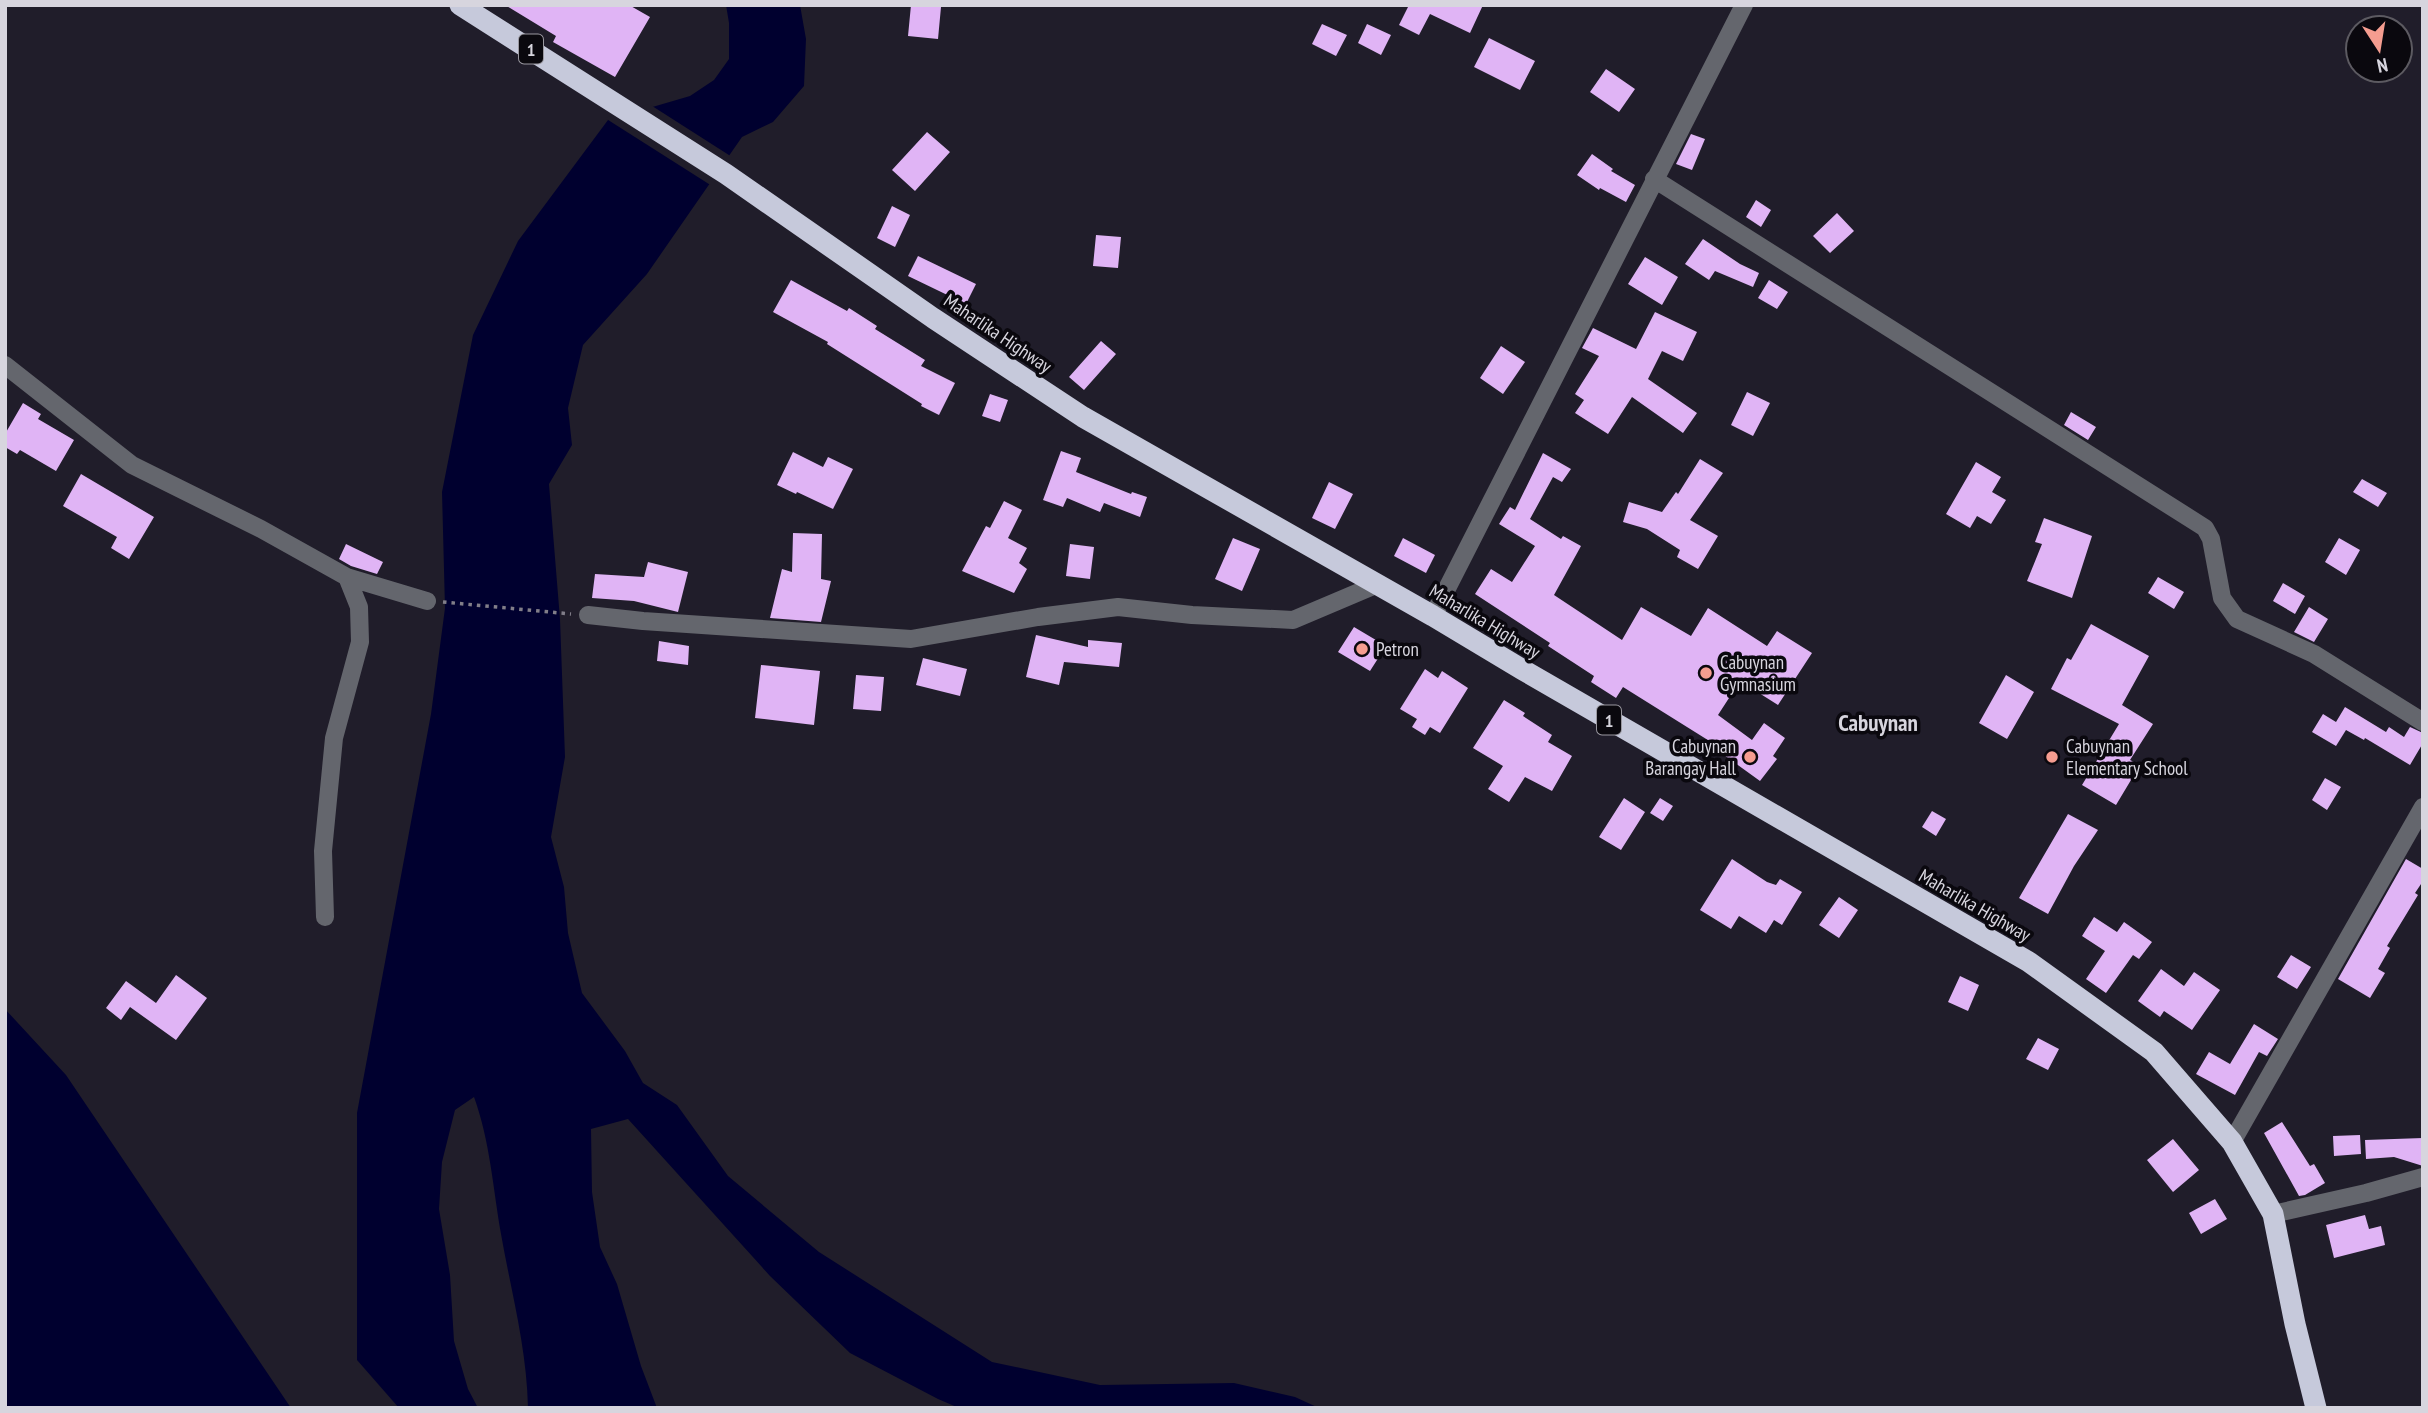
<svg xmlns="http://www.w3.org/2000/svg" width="2428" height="1413" font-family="'PT Sans Narrow',sans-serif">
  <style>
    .water { fill: #00002f }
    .pier { fill: #201d2a }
    .building { fill: #e0b4f5 }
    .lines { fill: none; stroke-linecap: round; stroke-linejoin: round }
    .path { stroke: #817e89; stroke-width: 3.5; stroke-dasharray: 3.5 5; stroke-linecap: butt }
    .minor { stroke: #64666d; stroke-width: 18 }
    .highway { stroke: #c6c9db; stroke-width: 21 }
    .poi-dot { fill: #f59d90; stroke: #0a080e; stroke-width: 2.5 }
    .labels { text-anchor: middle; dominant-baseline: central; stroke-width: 7; stroke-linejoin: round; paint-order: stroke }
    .shield { fill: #0a080e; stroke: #9a98a0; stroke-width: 2 }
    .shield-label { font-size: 18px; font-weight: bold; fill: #d7d5de }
    .street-label { font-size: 19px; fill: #d7d5de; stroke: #0a080e }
    .poi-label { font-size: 19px; fill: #d7d5de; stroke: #0a080e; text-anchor: start }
    .quarter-label { font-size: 23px; font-weight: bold; fill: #d7d5de; stroke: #0a080e }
  </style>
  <rect width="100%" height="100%" fill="#201d2a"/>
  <path class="water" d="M726,5H800L806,39L804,86L773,122L742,137L647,274L583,345L568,408L572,445L549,484L560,619L565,757L551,837L564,887L568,933L582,993L625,1051L643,1083L677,1105L728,1176L819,1252L992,1362L1100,1385L1234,1383L1295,1397L1319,1408H959L938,1399L850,1353L770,1276L628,1119L591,1129L592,1192L600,1247L617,1284L641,1366L657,1408H528C527,1349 511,1291 501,1234C493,1188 490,1141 474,1097L455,1110L442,1162L439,1209L450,1275L454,1341L468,1389L478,1408H399L357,1360V1113L431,714L445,608L442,492L473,335L518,241L608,120L690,96L714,80L729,59V23Z
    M5,1009L66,1075L291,1408H5Z"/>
  <path class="pier" d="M649,104L732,157L712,186L605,118Z"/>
  <path class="building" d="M505,5H629L650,17L615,77L553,42L556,36Z
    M911,5L941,7L938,39L908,36Z
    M1409,5H1483L1470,33L1430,14L1419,35L1399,25Z
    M1322,24L1347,35L1336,56L1312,44Z
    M1367,24L1391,35L1381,55L1358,43Z
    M1489,38L1535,61L1520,90L1474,67Z
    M1606,69L1635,89L1619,112L1590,92Z
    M927,132L950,152L915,191L892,170Z
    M1691,134L1705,139L1692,170L1676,164Z
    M1592,154L1613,169L1611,171L1635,185L1626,202L1600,188L1599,190L1577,175Z
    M1756,200L1771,210L1761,227L1746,217Z
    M892,206L910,215L895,247L877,238Z
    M1837,213L1854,231L1830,253L1813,236Z
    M1096,235L1121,237L1118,268L1093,266Z
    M1703,239L1740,264L1759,273L1753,287L1715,271L1709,280L1685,264Z
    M918,256L976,284L966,304L908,276Z
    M1645,257L1678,277L1662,305L1628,284Z
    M791,280L847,311L849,308L877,326L875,329L925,360L921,366L955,383L939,415L921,406L922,404L827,344L828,342L773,312Z
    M1769,280L1788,292L1777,309L1758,298Z
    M1655,312L1697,332L1683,361L1662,351L1648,379L1697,413L1683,433L1632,397L1608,434L1575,413L1584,400L1575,394L1599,356L1582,348L1593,328L1636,349Z
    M1101,341L1116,354L1084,390L1069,377Z
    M1501,346L1525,362L1503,394L1480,378Z
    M1747,392L1770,403L1753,436L1731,425Z
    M990,394L1008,400L1000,422L982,416Z
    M23,403L41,414L38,419L74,440L56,471L20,450L17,454L5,447V434Z
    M2071,412L2096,427L2088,440L2064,425Z
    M1061,451L1081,458L1076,472L1131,494L1132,492L1147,497L1140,517L1104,503L1100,512L1067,498L1063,507L1043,500Z
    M793,452L823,467L828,457L853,469L833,509L797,492L796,494L777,485Z
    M1543,453L1571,469L1562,482L1553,477L1530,519L1561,539L1563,536L1581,546L1554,595L1622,640L1641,607L1691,636L1708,608L1767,646L1777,631L1812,653L1778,705L1740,681L1718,715L1752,740L1764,723L1785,738L1773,756L1777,759L1760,781L1724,755L1727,752L1623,687L1616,698L1591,682L1594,676L1548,646L1550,643L1475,594L1491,569L1512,582L1535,546L1499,524L1510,507L1515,510Z
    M1700,459L1723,473L1690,520L1718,536L1698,569L1677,557L1680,550L1647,529L1623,522L1629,502L1662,512L1676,492L1678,494Z
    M1976,462L2001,477L1992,492L2006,500L1991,524L1977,516L1970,528L1946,514Z
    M81,474L154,517L129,559L111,548L117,537L63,506Z
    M2362,479L2387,493L2378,507L2353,492Z
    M1329,482L1353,494L1335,529L1312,518Z
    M1004,501L1022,510L1008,538L1027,548L1019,563L1027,569L1014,593L962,571L986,526L990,528Z
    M2044,518L2092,536L2072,598L2027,581L2042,544L2035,542Z
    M793,533L822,534L821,579L831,581L821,622L770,618L782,569L792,572Z
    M1233,538L1260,549L1242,591L1215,579Z
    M1403,538L1435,555L1426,573L1394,556Z
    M2339,538L2360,550L2346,575L2325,562Z
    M346,544L383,562L377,574L351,566L339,559Z
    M1070,544L1094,547L1090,579L1066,576Z
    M648,562L688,572L678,612L634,601L592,598L595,574L644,577Z
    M2158,577L2184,592L2174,609L2148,593Z
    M2283,583L2305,596L2295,614L2273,601Z
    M2309,607L2328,619L2314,642L2294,632Z
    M2091,624L2149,656L2122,705L2153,724L2130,760L2140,765L2116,805L2082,785L2119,724L2051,689L2067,658L2071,660Z
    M1354,627L1386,646L1370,671L1338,652Z
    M1036,635L1088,647V640L1122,643L1119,667L1064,662L1059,685L1026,677Z
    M659,641L689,646L688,665L657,661Z
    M923,658L967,669L960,696L916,685Z
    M761,665L820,671L814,725L755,718Z
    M1425,669L1438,678L1442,671L1468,688L1440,733L1430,727L1425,735L1412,727L1417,719L1400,709Z
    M856,675L884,677L881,711L853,709Z
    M2006,675L2034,692L2007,739L1979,723Z
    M1504,700L1525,713L1523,716L1552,735L1548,742L1572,756L1552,791L1525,777L1509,802L1488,789L1503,766L1473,748Z
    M2345,707L2386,732L2389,727L2404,737L2410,727L2423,733V743L2410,765L2365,738L2364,740L2346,730L2336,746L2312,732L2323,714L2336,722Z
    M2325,778L2341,787L2327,810L2312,800Z
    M1624,798L1645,812L1621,850L1599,837Z
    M1660,798L1673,806L1663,821L1650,813Z
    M1932,811L1946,819L1936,836L1922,827Z
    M2068,814L2098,830L2074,866L2048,914L2019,898Z
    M1732,859L1767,882L1776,885L1780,879L1802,892L1782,925L1774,920L1766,933L1739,916L1731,929L1700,910Z
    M2406,859L2423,869V881L2415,893L2418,895L2387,946L2390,948L2378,969L2385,973L2370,998L2338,979Z
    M1839,897L1858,910L1839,938L1819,925Z
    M2094,917L2117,932L2124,922L2152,942L2139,959L2133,955L2106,993L2086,979L2105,951L2082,936Z
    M2291,955L2311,967L2297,989L2277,977Z
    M2161,969L2184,986L2194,972L2220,990L2192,1030L2164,1011L2160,1017L2138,1001Z
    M176,975L207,998L176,1040L130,1007L121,1020L106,1008L126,981L156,1003Z
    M1960,976L1979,985L1968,1011L1948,1002Z
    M2254,1024L2278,1039L2267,1056L2259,1052L2235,1095L2196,1074L2209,1052L2230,1064Z
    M2038,1038L2059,1049L2048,1070L2026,1059Z
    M2282,1122L2310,1166L2314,1164L2325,1183L2305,1195L2299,1196L2264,1133Z
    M2360,1135L2361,1154L2334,1156L2333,1136Z
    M2423,1138V1166L2394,1157L2366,1159L2365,1140Z
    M2173,1139L2199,1170L2173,1192L2147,1160Z
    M2215,1199L2227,1219L2201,1234L2189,1213Z
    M2365,1215L2369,1229L2381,1226L2385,1245L2334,1258L2326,1225Z"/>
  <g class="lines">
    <path class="path" d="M443,602L571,614"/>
    <path class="minor" d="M1654,179L2205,528L2211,539L2222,598L2237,619L2314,654L2423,722
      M5,365L132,465L261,529L347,577L359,607L360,642L334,738L323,851L325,917
      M347,577L427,601
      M588,615L643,621L911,639L1038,617L1118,607L1192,615L1293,620L1378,584
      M1433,616L1744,5
      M2232,1142L2423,807
      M2273,1214L2366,1193L2423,1177"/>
    <path class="highway" d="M460,5L726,174L933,318L1083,417L1433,616L1523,670L2029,962L2154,1052L2232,1142L2273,1214L2295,1324L2316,1408"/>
  </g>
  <g class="poi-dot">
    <circle cx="1362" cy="649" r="7"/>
    <circle cx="1706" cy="673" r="7"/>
    <circle cx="1750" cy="757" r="7"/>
    <circle cx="2052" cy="757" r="7"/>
  </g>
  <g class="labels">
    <g class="shield">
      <rect x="519" y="34.5" width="24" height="29" rx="5"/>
      <rect x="1597" y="705.5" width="24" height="29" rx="5"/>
    </g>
    <g class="shield-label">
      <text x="531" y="49">1</text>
      <text x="1609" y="720">1</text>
    </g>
    <g class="street-label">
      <text transform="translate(998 333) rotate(34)">Maharlika Highway</text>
      <text transform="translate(1485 621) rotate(31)">Maharlika Highway</text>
      <text transform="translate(1975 905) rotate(30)">Maharlika Highway</text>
    </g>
    <g class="poi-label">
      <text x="1376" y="649">Petron</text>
      <text x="1720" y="662">Cabuynan<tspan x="1720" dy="22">Gymnasium</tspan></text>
      <text x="1736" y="746" text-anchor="end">Cabuynan<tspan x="1736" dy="22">Barangay Hall</tspan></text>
      <text x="2066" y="746">Cabuynan<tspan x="2066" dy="22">Elementary School</tspan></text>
    </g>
    <g class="quarter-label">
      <text x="1878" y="722">Cabuynan</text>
    </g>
  </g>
  <rect width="2428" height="1413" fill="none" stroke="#d7d5de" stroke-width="14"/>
  <g transform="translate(2379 49) rotate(168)"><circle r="33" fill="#0a080e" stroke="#5c5a61" stroke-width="2"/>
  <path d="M0-5L12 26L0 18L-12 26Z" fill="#f59d90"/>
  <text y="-10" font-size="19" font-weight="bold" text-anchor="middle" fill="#d7d5de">N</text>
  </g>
</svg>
